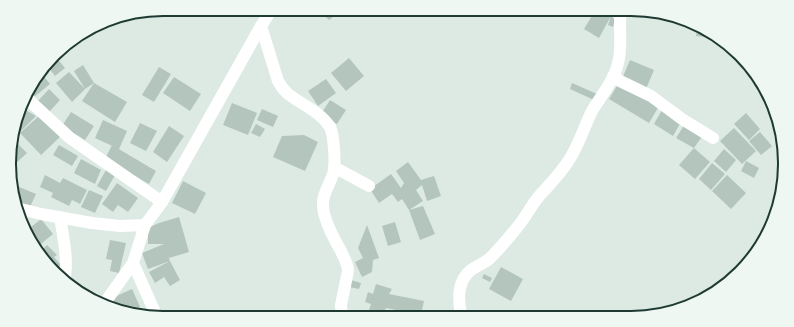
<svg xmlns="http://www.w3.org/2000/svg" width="794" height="327" font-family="'Varela Round',sans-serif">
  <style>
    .building { fill: #b3c5bd }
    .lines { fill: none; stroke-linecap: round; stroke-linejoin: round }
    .minor { stroke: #fff; stroke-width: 12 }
    .tertiary { stroke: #fff; stroke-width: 12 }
    .rim { fill: none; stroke: #1e3a33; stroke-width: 2 }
  </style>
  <rect width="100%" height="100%" fill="#ddeae4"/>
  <path class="building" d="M318,9H343L329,20Z
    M596,9H599L611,16L599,38L584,29Z
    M611,16L615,20L613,27L608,25Z
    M697,27L717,38L696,36Z
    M55,56L65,68L55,76L49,68L43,73L42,71Z
    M349,58L364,76L346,91L331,73Z
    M630,60L654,70L646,89L622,79Z
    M83,65L94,83L127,102L115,122L82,101L94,83L85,89L72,102L56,83L69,72L85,89L74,71Z
    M159,67L171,74L154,102L142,95Z
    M41,73L50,84L34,97L28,90L30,86Z
    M174,77L201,94L190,111L163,93Z
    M326,79L336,93L318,106L308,91Z
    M620,81L659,106L649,123L609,99Z
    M572,83L597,94L594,100L570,89Z
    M49,89L60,100L49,112L38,101Z
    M330,100L346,110L337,124L321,114Z
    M232,103L257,113L248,135L223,125Z
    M22,108L36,116L21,131L16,126Z
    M262,109L278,116L273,127L257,120Z
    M662,110L681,122L673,136L654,124Z
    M71,112L94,126L85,140L62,126Z
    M746,113L760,129L749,140L734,124Z
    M40,115L60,137L41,155L20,133Z
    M103,120L127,131L119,149L95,138Z
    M140,123L157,131L146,151L130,143Z
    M256,124L265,129L260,137L251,133Z
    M685,124L703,135L694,148L710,162L695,179L679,165L694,148L676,138Z
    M169,126L184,136L167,162L153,152Z
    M734,128L756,151L742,164L720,141Z
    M760,132L772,146L761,155L749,141Z
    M304,135L318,142L305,171L273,157L282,136Z
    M12,138L27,153L14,165L11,163L10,143Z
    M59,145L78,156L72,166L53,155Z
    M112,145L156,171L149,184L121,168L106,157Z
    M724,149L736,160L726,172L714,161Z
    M81,159L101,170L95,184L74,173Z
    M746,161L759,168L754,178L741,171Z
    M408,162L421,180L434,176L441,196L427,201L422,185L416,190L423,201L409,210L423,206L435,234L420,240L409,210L402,199L398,202L392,194L379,203L370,189L391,174L401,188L404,183L396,171Z
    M712,163L725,174L711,190L699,179Z
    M106,170L115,175L106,191L97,186Z
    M11,175L15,176L12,185Z
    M45,175L60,183L63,178L87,190L80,204L72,200L69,206L51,197L53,193L40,187Z
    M727,175L746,193L731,209L712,191Z
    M183,181L206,193L195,214L172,203Z
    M117,183L138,198L128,212L118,205L113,212L102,204Z
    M17,186L36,194L30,207L14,200L13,196Z
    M89,190L103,196L95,213L81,207Z
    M179,217L189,252L169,258L166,251L170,261L180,280L170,286L164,277L155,283L149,272L170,261L148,269L142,253L164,244H148V228L159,223Z
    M41,219L53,234L36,248L30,241L26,231Z
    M395,222L401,242L388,246L382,226Z
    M367,225L379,258L373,260L372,272L362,277L355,262L363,258L358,248Z
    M110,240L126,243L119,273L110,271L112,260L106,259Z
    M47,245L57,255L54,257L62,266L55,270L40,252Z
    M501,267L523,279L511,301L489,289Z
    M484,274L492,278L490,282L482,278Z
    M351,280L361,283L359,289L349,287Z
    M376,284L392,289L389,294L424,301L421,315L386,308L383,315L369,310L371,304L365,302L368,292L373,294Z
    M132,289L140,307L129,312L118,310L112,298Z
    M144,311L147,315L138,314Z
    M479,312L488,315V317H477Z"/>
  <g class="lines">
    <path class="minor" d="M261,26L278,81C280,85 283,89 287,93C300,104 320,111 330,127C334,135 336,165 333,174C330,184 323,193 323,203C322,217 334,239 341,251C344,258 348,264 348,271L341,305L342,318
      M613,76L620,81L651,96L682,119L713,138
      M26,96L32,103L70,138L162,202
      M334,167L369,186
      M60,217C63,236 69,263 64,280
      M145,225L133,263L157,317
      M104,304L133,263
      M461,315C458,299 457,281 471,270C477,266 484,263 489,259C500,249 510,236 519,225C527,215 532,204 540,195C550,184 561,173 569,160C579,145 584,127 592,111C601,96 614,81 618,63C623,46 618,27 621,9
      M374,317L410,316L414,317"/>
    <path class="tertiary" d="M17,208L41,214L92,223L120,226L145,225L162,202L261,26L272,9"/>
  </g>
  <path d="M0 0H794V327H0ZM163 16H631A147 147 0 0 1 778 163V164A147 147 0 0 1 631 311H163A147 147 0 0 1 16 164V163A147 147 0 0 1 163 16Z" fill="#eef7f2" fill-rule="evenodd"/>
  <path class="rim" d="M163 16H631A147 147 0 0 1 778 163V164A147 147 0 0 1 631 311H163A147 147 0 0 1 16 164V163A147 147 0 0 1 163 16Z"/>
</svg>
